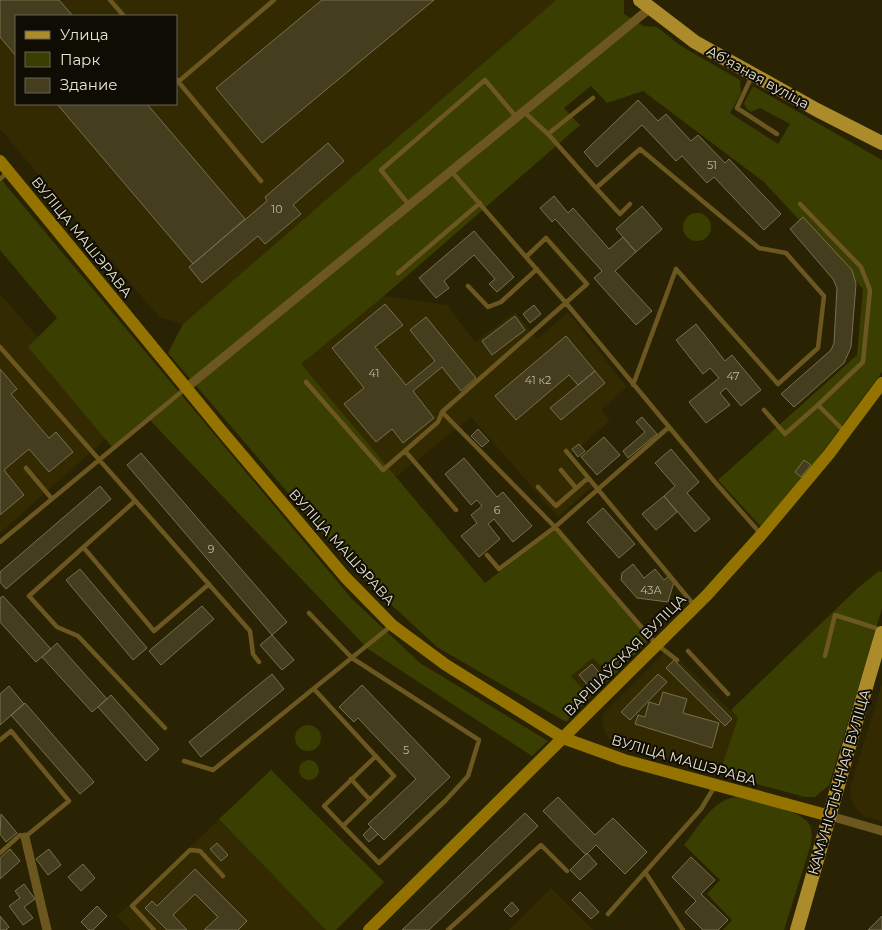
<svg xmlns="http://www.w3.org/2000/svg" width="882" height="930" font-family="Montserrat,sans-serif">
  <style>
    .built { fill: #332a02; fill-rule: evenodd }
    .green { fill: #3b3e01 }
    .building { fill: #443e1f; stroke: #777050 }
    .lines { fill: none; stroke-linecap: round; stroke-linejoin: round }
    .lane { stroke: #6b571f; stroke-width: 4.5 }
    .street { stroke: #6b571f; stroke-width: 9 }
    .secondary { stroke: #947300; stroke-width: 12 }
    .primary { stroke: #ac8b2b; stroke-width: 14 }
    .labels { text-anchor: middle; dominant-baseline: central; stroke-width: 4; stroke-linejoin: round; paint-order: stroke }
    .number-label { font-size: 11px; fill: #bfbaa6 }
    .street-label { font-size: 14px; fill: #e8e4d3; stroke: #0f0c03 }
  </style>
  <rect width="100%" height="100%" fill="#292304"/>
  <path class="built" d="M0,0H556L183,324L159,317L0,129ZM16,16H176V104H16Z
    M364,274L384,296L447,305L475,342L515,312L537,339L568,312L627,387L601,410L610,421L567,458L592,487L558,517L471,417L396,477L463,557L245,373Z
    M0,294L118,428L0,533Z
    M668,649L738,718L719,774L629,747L609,739L603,728L602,715Z
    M593,658L612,677L590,697L571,676Z
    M882,684V821L865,817L856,809L851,799L850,788Z
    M271,770L384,882L336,930H130L117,916Z
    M551,888L593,930H509Z"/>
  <path class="green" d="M556,0H624V14L643,26L657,27L681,46L740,80L741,93L730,113L778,144L790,124L760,108L751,112L746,108L744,103L753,86L882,160V372L764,530L718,480L857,355L863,289L764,182L643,91L607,103L591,86L564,108L580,125L384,296L301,364L485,583L556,528L651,638L612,677L593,658L571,676L590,697L566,722L437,647L356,572L168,353L183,324Z
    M0,178L352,599L420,663L548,741L532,756L368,649L147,417L112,447L28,347L57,318L0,250Z
    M683 227a14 14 0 1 1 28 0a14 14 0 1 1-28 0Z
    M879,571L882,572V608L829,785L815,797H805L719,774L738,718L731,710L859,587Z
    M295 738a13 13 0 1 1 26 0a13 13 0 1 1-26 0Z
    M299 770a10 10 0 1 1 20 0a10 10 0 1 1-20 0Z
    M271,770L384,882L336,930H326L219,819Z
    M736,797C755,802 790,807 804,819C813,825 812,835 811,844L784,930H723L732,920L707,894L720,880L684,845C698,828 713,799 736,797Z"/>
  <path class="building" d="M0,0H59L73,16H16V56L0,37Z
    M322,0H434L262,143L216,88Z
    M638,100L658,121L666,114L691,141L698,135L725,163L729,159L781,214L764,230L714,177L707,183L682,156L676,161L642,125L597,167L584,152Z
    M57,104H147L245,219L193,264Z
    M328,143L344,161L293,205L301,214L265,244L258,236L202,283L189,267L267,201L265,197Z
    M554,196L568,213L573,208L609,249L623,237L636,252L615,271L652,311L636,325L594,278L602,271L555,219L552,222L540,208Z
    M642,206L662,229L636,252L616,229Z
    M803,217L852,270L856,284L851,347L844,363L794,407L781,394L831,350L834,343L837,288L833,279L790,229Z
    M474,231L514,277L497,292L489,284L495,279L474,255L444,281L449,288L436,298L419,278Z
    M385,304L403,325L375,347L406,385L435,361L410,330L426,317L476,378L461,391L442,367L413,391L434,418L403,443L392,429L376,442L344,404L364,388L332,348Z
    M534,305L541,314L530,323L523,314Z
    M515,316L525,330L492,355L482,341Z
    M696,324L725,361L732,355L761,390L741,406L726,388L720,393L730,405L706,423L689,402L719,378L710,368L703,374L676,340Z
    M566,336L595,371L578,385L569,375L516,420L495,396Z
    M0,369L17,389L11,394L49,438L56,432L73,452L49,472L29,449L4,470L24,495L0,515Z
    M595,371L605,383L561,420L550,408Z
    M642,417L657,434L628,458L623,451L645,432L636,422Z
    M478,429L489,441L482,447L471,436Z
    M604,437L620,455L597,475L581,457Z
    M579,444L585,451L578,457L572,449Z
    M671,449L699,482L687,493L710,519L695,532L664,496L675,486L655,463Z
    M141,453L287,622L272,635L127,465Z
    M464,458L497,497L503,492L532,526L513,542L494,519L488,524L500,539L479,557L461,536L477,523L471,515L482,506L477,500L471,505L445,474Z
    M804,460L811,465L801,477L795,472Z
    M100,486L111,499L6,589L0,582V572Z
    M664,496L677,512L656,530L642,514Z
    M603,508L635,544L619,558L587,522Z
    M633,564L644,578L655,569L664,580L669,576L674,582L668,602L637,598L621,580L622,573Z
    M80,569L147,648L133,660L66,580Z
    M3,596L51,649L36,662L0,622V598Z
    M202,606L214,619L161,665L149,651Z
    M272,635L294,660L282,670L260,645Z
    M57,643L107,699L92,712L42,657Z
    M674,660L732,719L725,726L666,668Z
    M592,664L603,677L590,688L579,675Z
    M272,674L284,689L201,757L189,742Z
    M658,674L667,682L630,720L621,712Z
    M362,685L450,777L384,840L368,824L416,779L358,718L354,722L339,707Z
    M9,686L24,704L0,725V694Z
    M663,692L687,699L683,713L719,723L712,748L635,724L638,715L645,717L649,702L659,705Z
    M111,695L159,749L146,761L98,707Z
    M25,703L94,782L80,794L11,715Z
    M558,797L595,835L613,818L647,852L625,874L596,845L586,855L543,811Z
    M525,813L538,826L429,930H402Z
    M1,814L17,833L6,842L0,834Z
    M371,827L378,834L369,842L363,835Z
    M217,843L228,855L221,861L210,849Z
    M10,849L20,861L0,879V858Z
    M49,849L61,865L48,875L36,859Z
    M587,853L597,864L580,880L570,870Z
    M691,857L715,880L701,894L728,920L718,930H703L685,912L696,901L672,877Z
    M83,864L95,878L81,891L68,877Z
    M195,869L247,921L238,930H204L218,917L195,894L173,915L187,930H167L145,908L152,901L157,906Z
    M24,884L35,899L24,907L33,918L23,925L9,906L20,898L15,891Z
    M580,892L599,912L591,919L572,900Z
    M512,902L519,910L511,917L504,910Z
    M97,906L107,916L93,930H89L81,922Z
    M0,916L9,927L6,930H0Z
    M882,916V930H868Z"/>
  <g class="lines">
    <path class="lane" d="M110,0L124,16
      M752,76L737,108L777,134
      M176,79L261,181
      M178,82L274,0
      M524,112L548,134L596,188L640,149L759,248L786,253L824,296L818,348L778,384L676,269L633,385
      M548,134L593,98
      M452,172L566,303L714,481L761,534
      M0,179L8,172
      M596,188L620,214L630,204
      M800,204L861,267L870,290L863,362L818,405L844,431
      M409,205L381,170L485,80L517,118
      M398,273L480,203
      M468,286L488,307L501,302L537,269
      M0,347L250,631L253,654L259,662
      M306,382L383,470L438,422L442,412L587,284L546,238L526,257
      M764,410L785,434L818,405
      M442,412L555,527L656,644L677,660
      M405,451L456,510
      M566,451L694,605
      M26,468L52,499
      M561,470L576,488
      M538,487L556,506L588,478
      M135,501L29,596L57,627L78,636L165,728
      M0,542L186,388
      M84,548L154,631L209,584
      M487,555L499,569L555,527L669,427
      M309,613L352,658L479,740L468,776L445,801L379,863L343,826L394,776L314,689
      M688,651L728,694
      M825,656L835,615L882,630
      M0,740L11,731L69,801L25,837L20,835L0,853
      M184,761L213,770L391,626
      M351,779L370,800
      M343,826L324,806L376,756
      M645,872L683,930
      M608,914L701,809L715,786
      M154,930L132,906L190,850L200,851L223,876
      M448,930L541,845L567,871"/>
    <path class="street" d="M186,388L649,9
      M830,816L882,831
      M25,837L47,930"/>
    <path class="secondary" d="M0,161L220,429L345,577L392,625L446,665L563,738L624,760L830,816
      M369,930L707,595L762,534L829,454L882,383"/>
    <path class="primary" d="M640,0L695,42L817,110L882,143
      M797,930C826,831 852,732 882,633"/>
  </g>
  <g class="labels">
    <g class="number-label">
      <text x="712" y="165">51</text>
      <text x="277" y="209">10</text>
      <text x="374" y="373">41</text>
      <text x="733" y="376">47</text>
      <text x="538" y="380">41 к2</text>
      <text x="497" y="510">6</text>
      <text x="211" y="549">9</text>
      <text x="651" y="590">43А</text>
      <text x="406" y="750">5</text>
    </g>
    <g class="street-label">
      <text transform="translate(758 77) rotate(29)">Абʼязная вуліца</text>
      <text transform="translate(82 237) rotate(51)">ВУЛІЦА МАШЭРАВА</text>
      <text transform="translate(342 547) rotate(48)">ВУЛІЦА МАШЭРАВА</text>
      <text transform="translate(625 655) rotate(-45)">ВАРШАЎСКАЯ ВУЛІЦА</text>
      <text transform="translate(684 760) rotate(16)">ВУЛІЦА МАШЭРАВА</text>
      <text transform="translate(839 782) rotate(-74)">КАМУНІСТЫЧНАЯ ВУЛІЦА</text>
    </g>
  </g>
  <rect x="15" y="15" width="162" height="90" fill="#0f0c03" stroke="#666256"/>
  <rect x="25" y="31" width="25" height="8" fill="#ac8b2b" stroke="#666256"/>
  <text x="60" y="40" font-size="15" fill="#e8e4d3">Улица</text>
  <rect x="25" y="52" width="25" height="15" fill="#3b3e01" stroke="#666256"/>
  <text x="60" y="65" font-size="15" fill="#e8e4d3">Парк</text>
  <rect x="25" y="78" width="25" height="15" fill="#443e1f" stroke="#666256"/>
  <text x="60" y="90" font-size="15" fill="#e8e4d3">Здание</text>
</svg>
